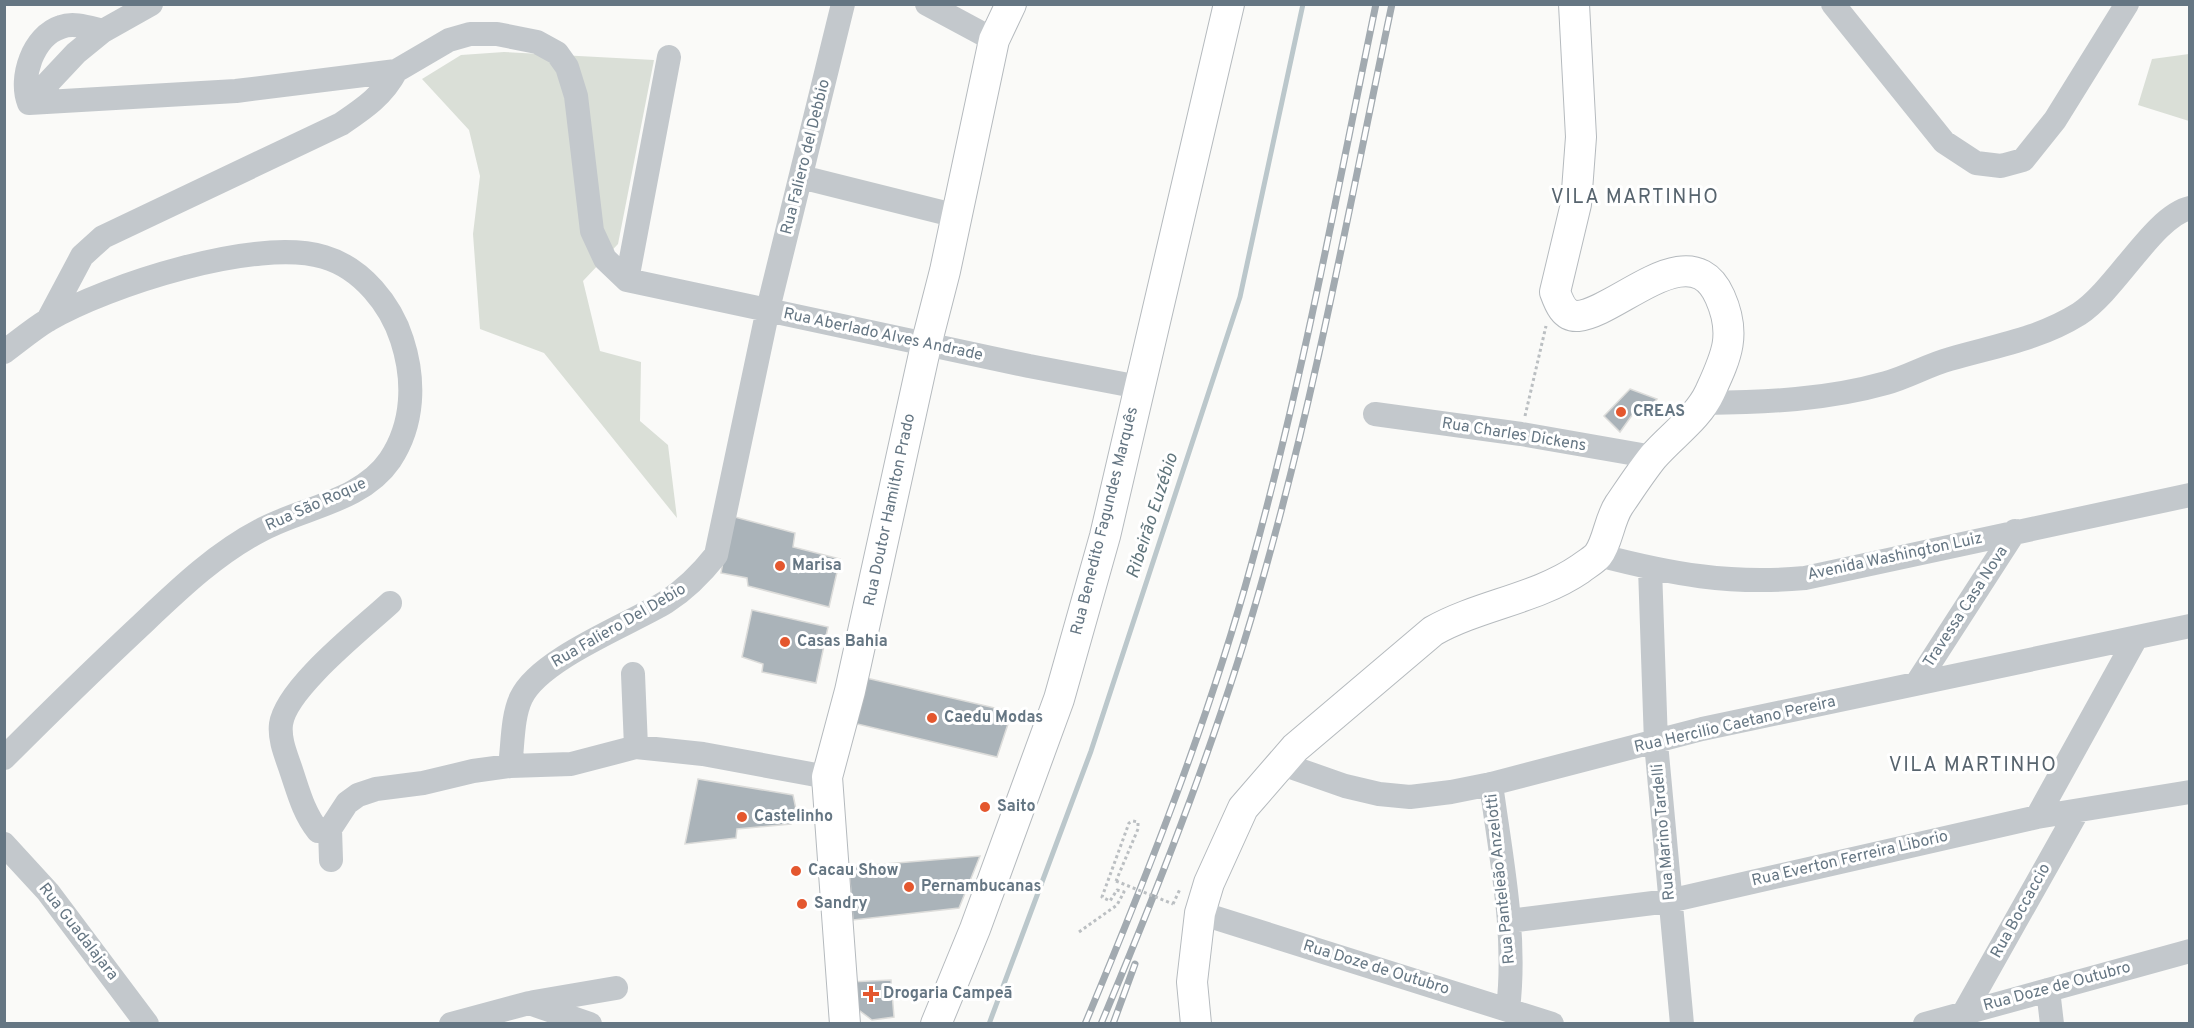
<svg xmlns="http://www.w3.org/2000/svg" width="2194" height="1028" font-family="Overpass,sans-serif">
  <style>
    .green { fill: #dadfd7 }
    .lines { fill: none; stroke-linecap: round; stroke-linejoin: round }
    .stream { stroke: #bbc7cb; stroke-width: 5 }
    .building { fill: #aab3b9; stroke: #dcdcda; stroke-width: 1.5 }
    .major-casing { stroke: #b5babe; stroke-width: 32 }
    .path { stroke: #bbbfc2; stroke-width: 3; stroke-dasharray: 3 3; stroke-linecap: butt }
    .minor { stroke: #c3c8cc; stroke-width: 24 }
    .major { stroke: #fff; stroke-width: 30 }
    .rail-casing { stroke: #a2aab0; stroke-width: 7 }
    .rail { stroke: #fff; stroke-width: 4.5; stroke-dasharray: 14; stroke-linecap: butt }
    .path-bridge { stroke: #bbbfc2; stroke-width: 3; stroke-dasharray: 3 3; stroke-linecap: butt }
    .poi-dot { fill: #e4572e; stroke: #fff; stroke-width: 2 }
    .labels { text-anchor: middle; dominant-baseline: central; stroke-width: 6; stroke-linejoin: round; paint-order: stroke }
    .street-label { font-size: 16px; fill: #657683; stroke: #fff }
    .poi-label { font-size: 16px; font-weight: bold; fill: #657683; stroke: #fff; text-anchor: start }
    .water-label { font-size: 18px; font-style: italic; fill: #60757c; stroke: #fff }
    .quarter-label { font-size: 20px; letter-spacing: 1.5px; fill: #57646e; stroke: #fff }
  </style>
  <rect width="100%" height="100%" fill="#fafaf8"/>
  <path class="green" d="M504,52L654,60L618,244L583,281L600,351L641,362L640,421L668,445L677,518L544,353L480,329L473,234L480,176L469,130L422,79L461,55Z
    M2189,54V121L2138,105L2152,59Z"/>
  <g class="lines">
    <path class="stream" d="M989,1024L1091,751L1240,297L1303,4"/>
  </g>
  <path class="building" d="M1630,389L1657,399L1650,407L1640,404L1620,432L1604,416Z
    M731,516L795,533L793,547L840,559L829,607L748,586L747,578L721,573Z
    M752,610L828,627L816,683L762,672L763,664L742,657Z
    M862,677L1012,712L997,757L853,723Z
    M698,779L793,795L796,809L791,824L737,829L736,838L685,844Z
    M980,856L959,908L853,920L849,867Z
    M891,980L894,1017L872,1020L852,1005L849,982Z"/>
  <g class="lines">
    <defs>
      <path id="major" d="M845,1024L827,777L850,691L926,345L945,271L994,40L1011,4
        M936,1024L975,929L1059,699L1105,536L1229,4
        M1196,1024L1192,982L1200,913L1209,883L1243,808L1295,748L1433,631C1479,605 1536,599 1580,569C1585,565 1594,560 1598,555C1608,542 1609,520 1619,505C1630,489 1641,472 1653,457C1672,435 1698,418 1710,392C1726,357 1737,335 1720,297C1691,231 1618,312 1578,316C1564,317 1559,303 1555,292L1576,204L1581,137L1574,4"/>
    </defs>
    <use href="#major" class="major-casing"/>
    <path class="path" d="M1525,416L1546,326
      M1173,904L1180,889
      M1079,932L1117,905L1124,892L1117,890L1110,901L1102,897L1129,823L1133,821L1138,822V829L1116,881"/>
    <path class="minor" d="M927,4L994,40
      M1833,4L1944,142L1976,163L2001,166L2023,160L2055,120L2127,4
      M29,103L236,91L396,71L449,40L470,34H497L537,42L557,53L567,67L576,96L592,231L605,259L627,280
      M29,103L76,53L103,31L151,4
      M29,103C19,78 33,36 61,27C74,22 90,28 103,31
      M801,177L957,216
      M627,280L1029,366L1139,387
      M627,280L669,57
      M48,320L82,256L103,237L341,124C363,109 383,96 396,71
      M4,352C19,341 33,329 48,320C108,285 257,237 324,257C362,268 391,305 402,340C415,380 414,424 390,460C362,501 305,507 263,529C216,553 178,590 140,626C94,669 49,713 4,758
      M1705,403C1767,402 1826,400 1886,383C1908,377 1928,365 1950,359C1995,346 2039,339 2079,314C2116,290 2154,216 2190,208
      M1375,414L1521,434L1653,457
      M1598,555C1671,574 1730,585 1805,578L2190,495
      M1650,568L1656,743L1682,1024
      M633,674L636,747
      M1917,683L2015,531
      M1282,764L1345,786L1379,794L1410,797L1451,792L1491,784L1702,729L2190,626
      M510,766C513,745 512,717 521,698C539,659 628,625 666,602C686,589 701,574 716,555L768,309L843,4
      M1491,784C1501,858 1517,935 1508,1009
      M2037,817L2136,638
      M330,829L318,831C304,813 299,794 292,773C287,757 279,741 281,724C286,688 363,628 390,603
      M4,844L48,892L147,1024
      M331,860L330,829L347,803L358,795L376,789L423,783L473,771L510,766L571,764L636,747L703,754L827,777
      M1200,913L1552,1024
      M1509,921L1669,901L2037,817L2190,792
      M2048,990L2052,1024
      M534,1002L616,988
      M1965,1011L2077,812
      M451,1024L529,1003L590,1024
      M1925,1024L2190,951"/>
    <use href="#major" class="major"/>
    <defs>
      <path id="rail" d="M1085,1024C1148,873 1209,720 1252,562C1303,379 1337,191 1376,4
        M1101,1024C1164,874 1223,723 1266,567C1318,382 1352,192 1392,4
        M1113,1024L1135,964"/>
    </defs>
    <use href="#rail" class="rail-casing"/>
    <use href="#rail" class="rail"/>
    <path class="path-bridge" d="M1116,881L1173,904"/>
  </g>
  <g class="poi-dot">
    <circle cx="1621" cy="412" r="6"/>
    <circle cx="780" cy="566" r="6"/>
    <circle cx="785" cy="642" r="6"/>
    <circle cx="932" cy="718" r="6"/>
    <circle cx="985" cy="807" r="6"/>
    <circle cx="742" cy="817" r="6"/>
    <circle cx="796" cy="871" r="6"/>
    <circle cx="909" cy="887" r="6"/>
    <circle cx="802" cy="904" r="6"/>
    <path d="M868 985h6v6h6v6h-6v6h-6v-6h-6v-6h6z"/>
  </g>
  <g class="labels">
    <g class="street-label">
      <text transform="translate(806 157) rotate(-76)">Rua Faliero del Debbio</text>
      <text transform="translate(883 335) rotate(12)">Rua Aberlado Alves Andrade</text>
      <text transform="translate(1514 435) rotate(9)">Rua Charles Dickens</text>
      <text transform="translate(316 505) rotate(-24)">Rua São Roque</text>
      <text transform="translate(890 510) rotate(-78)">Rua Doutor Hamilton Prado</text>
      <text transform="translate(1105 521) rotate(-76)">Rua Benedito Fagundes Marquês</text>
      <text transform="translate(1895 557) rotate(-12)">Avenida Washington Luiz</text>
      <text transform="translate(1966 607) rotate(-57)">Travessa Casa Nova</text>
      <text transform="translate(619 626) rotate(-30)">Rua Faliero Del Debio</text>
      <text transform="translate(1735 725) rotate(-13)">Rua Hercilio Caetano Pereira</text>
      <text transform="translate(1664 832) rotate(-95)">Rua Marino Tardelli</text>
      <text transform="translate(1850 859) rotate(-13)">Rua Everton Ferreira Liborio</text>
      <text transform="translate(1501 879) rotate(-96)">Rua Panteleão Anzelotti</text>
      <text transform="translate(2021 911) rotate(-61)">Rua Boccaccio</text>
      <text transform="translate(78 932) rotate(52)">Rua Guadalajara</text>
      <text transform="translate(1376 968) rotate(17)">Rua Doze de Outubro</text>
      <text transform="translate(2057 987) rotate(-15)">Rua Doze de Outubro</text>
    </g>
    <g class="poi-label">
      <text x="1633" y="412">CREAS</text>
      <text x="792" y="566">Marisa</text>
      <text x="797" y="642">Casas Bahia</text>
      <text x="944" y="718">Caedu Modas</text>
      <text x="997" y="807">Saito</text>
      <text x="754" y="817">Castelinho</text>
      <text x="808" y="871">Cacau Show</text>
      <text x="921" y="887">Pernambucanas</text>
      <text x="814" y="904">Sandry</text>
      <text x="883" y="994">Drogaria Campeã</text>
    </g>
    <g class="water-label">
      <text transform="translate(1153 516) rotate(-72)">Ribeirão Euzébio</text>
    </g>
    <g class="quarter-label">
      <text x="1635" y="198">VILA MARTINHO</text>
      <text x="1973" y="766">VILA MARTINHO</text>
    </g>
  </g>
  <rect width="2194" height="1028" fill="none" stroke="#657683" stroke-width="12"/>
</svg>
